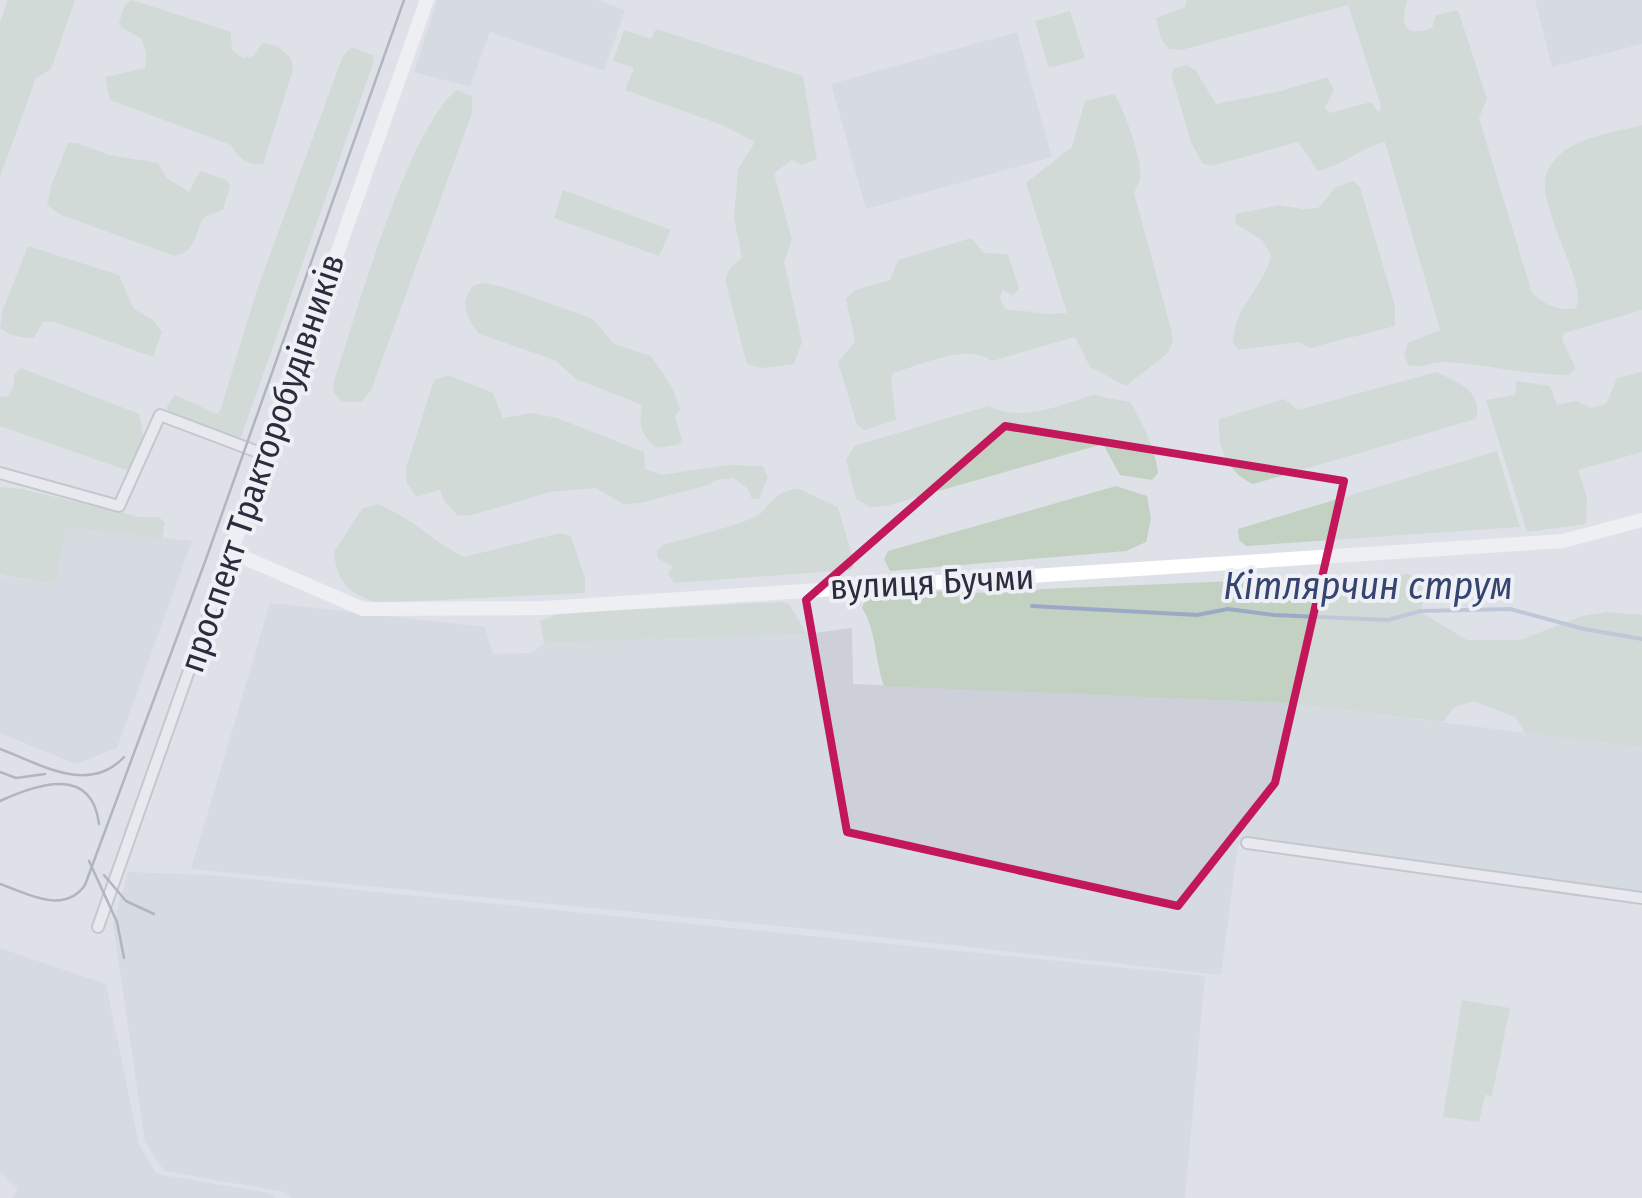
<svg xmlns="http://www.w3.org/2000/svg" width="1642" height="1198" font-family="'Fira Sans Condensed',sans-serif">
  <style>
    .built { fill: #cdd0d9 }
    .green { fill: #c2d1c1 }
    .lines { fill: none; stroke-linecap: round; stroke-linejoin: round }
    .stream { stroke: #9ca9c6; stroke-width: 4 }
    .street-casing { stroke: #a5a7b2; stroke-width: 14 }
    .street { stroke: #f1f2f6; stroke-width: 10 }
    .secondary { stroke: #fff; stroke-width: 14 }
    .tram { stroke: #797e90; stroke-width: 2.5 }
    .marked { fill: none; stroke: #c2185b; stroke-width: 8; stroke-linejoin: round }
    .labels { text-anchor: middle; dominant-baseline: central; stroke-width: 8; stroke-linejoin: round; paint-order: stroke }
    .street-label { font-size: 35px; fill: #292d3e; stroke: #eef0f5 }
    .water-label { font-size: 38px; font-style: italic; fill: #354570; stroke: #eef0f5 }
  </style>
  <rect width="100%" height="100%" fill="#dfe1e8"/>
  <path class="built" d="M437,0H597L625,10L604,71L490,32L470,87L414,72Z
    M1535,0H1642V44L1552,67Z
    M1017,32L1052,157L866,209L831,84Z
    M66,527L192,541L117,748L76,764L0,733V576L55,584Z
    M270,603L485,627L493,654L532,653L544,643L807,634L852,628L853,684L1284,703L1642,747V893L1238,844L1221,975L799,928L191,869Z
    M128,872L209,875L1205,976L1185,1198H292L285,1192L164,1171L145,1142L113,924Z
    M0,948L106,984L139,1145L157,1174L270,1193L276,1198H12L18,1189L0,1173Z"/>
  <path class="green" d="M8,0H75L51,69L36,78L0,177V22Z
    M132,0L231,32L232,50L243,58L254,56L262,43L277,46L291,58L293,70L263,164C247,166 239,158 231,145L110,100L105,77L145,68L146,52L141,38L122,28L119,23L125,4Z
    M1187,0H1407C1401,24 1402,38 1432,28L1436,15L1458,10L1487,99L1479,118L1532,293C1544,304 1559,312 1576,308C1581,292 1574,278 1569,263C1562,243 1542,200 1545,180C1553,139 1609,134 1642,125V310L1564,333L1562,339L1576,369L1569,375C1528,375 1488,365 1448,362C1434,361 1421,369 1408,365L1404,355L1408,343L1440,330L1385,142C1360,148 1344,165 1318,171L1298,142L1211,166L1202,163L1191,142L1171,74L1175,68L1187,65L1196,71L1216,104L1281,91L1327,77L1334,90L1325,108L1330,113L1371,102L1379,113L1381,106L1348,5L1181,50L1169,49L1161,39L1156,18L1185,7Z
    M1070,11L1085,58L1049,68L1035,21Z
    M656,29L803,76L817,159L802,165L792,160L774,173L792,240L784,262L802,342L794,364L761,368L747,364L725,280L730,268L742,258L734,218L738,169L755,142L722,125L625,90L634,68L613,61L624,30L651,39Z
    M355,48L374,56L373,64L241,437L234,439L168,415L167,406L175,395L217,414L220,411L257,290L342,58L349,49Z
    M457,90L472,96V113L371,390L362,402H342L334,393L333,384C354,321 409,125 457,90Z
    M1114,94C1124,108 1143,162 1140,178C1139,184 1136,188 1134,193L1171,329L1173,341L1168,353L1126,386L1090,367L1075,337L992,361C966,343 922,365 893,373L891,380L896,420L864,430L857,425L838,362L855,342L846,299L855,290L890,280L898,260L971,238L984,253L1008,254L1019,289L1013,295L1002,290L1000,298L1005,309L1049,314L1067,313L1026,183L1072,147L1085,101Z
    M68,143H77L109,155L158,163L167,178L189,192L200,171L227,180L230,186L223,210L204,217C194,233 197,251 175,256L61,215L47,205L51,186Z
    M1353,181L1360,187L1395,306V326L1310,348L1298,342L1239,350L1233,343C1234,306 1263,289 1271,256L1263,241L1235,223L1236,214L1279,205L1303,209L1318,208L1336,187Z
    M563,190L671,230L659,256L554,218Z
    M28,246L119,275L134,309L153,320L162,332L153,357L55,322H43L34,338C22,338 10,336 0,328L2,312Z
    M483,283L504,287L593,319L614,344L651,356L672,387L680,409L675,417L682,440L678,445L657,448C641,436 638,423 642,405L576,379L555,360L479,334C465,316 459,303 474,285Z
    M21,368L139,414C144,435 147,456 126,470L0,426V397L8,396L14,386V375Z
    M1436,372C1458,382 1483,391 1476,419L1253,484C1227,472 1217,448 1219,419L1284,399L1298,410Z
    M1642,372V452L1578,470L1587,497L1586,524L1527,532L1486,400L1515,395L1517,381L1550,386L1557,405L1577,401L1591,408L1606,404L1617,378Z
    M448,375L493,393L503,418L532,413L557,418L644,452L645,469L661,475L727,465L763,466L768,477L759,499H752L747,488L733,478L717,480L708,485L641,503L623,504L596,488L549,492L473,515L458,516L444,501L440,490L416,497L407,483L406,468L434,380Z
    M1093,395L1130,402C1143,425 1155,447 1158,473L1152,480L1120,475L1103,444L886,506L870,507L856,499L846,460L854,446L988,406C1023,423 1059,405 1093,395Z
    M1497,451L1520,527L1246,546L1239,540L1238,529Z
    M1116,486L1147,496L1151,519L1146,542L1126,551L890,571L884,559L888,551Z
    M0,487L22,489L140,517H159L165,523L162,538L66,527L55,584L0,575Z
    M799,489L838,507L853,559V567L849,570L674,583L668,574L673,567L657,558V551L663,545C680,540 753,522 761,513C774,499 778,490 799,489Z
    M378,504C412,518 432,541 464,557L561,533L571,536L585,578V593L378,603C349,593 337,584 334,552L362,509Z
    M1408,574L1422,580V613L1467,640H1520L1582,616L1607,612L1642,615V747L1525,733L1515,717L1473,701L1453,708L1443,722L1284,703L884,686C875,661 876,629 862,608L866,598C885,599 902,591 921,591C963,591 1001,596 1042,589Z
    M781,602L789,604L807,634L544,643L540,621L560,613Z
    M1462,1000L1510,1008L1492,1096L1485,1095L1479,1122L1443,1117Z"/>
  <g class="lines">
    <path class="stream" d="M1032,606L1197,615L1228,609L1274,615L1388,620L1421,611L1510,609L1584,629L1642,639"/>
    <defs>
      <path id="street" d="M0,473L119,506L160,415L263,454
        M1247,843L1642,898
        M98,927L231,552"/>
    </defs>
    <use href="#street" class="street-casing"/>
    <use href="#street" class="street"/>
    <path class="secondary" d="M427,0L231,552L363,609L545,608L1563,541L1642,520"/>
    <path class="tram" d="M0,749C40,764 89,795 124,757
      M0,772L16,778L45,774
      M0,801C37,784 92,765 99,824
      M89,861L117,922L124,958
      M104,875L126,901L154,914
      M0,884C28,894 64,915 85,885L206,559L404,0"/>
  </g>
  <path d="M0 0H1642V1198H0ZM1005,426L1344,481L1275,783L1178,906L847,832L806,600Z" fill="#dfe1e8" fill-opacity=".55" fill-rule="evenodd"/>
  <path class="marked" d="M1005,426L1344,481L1275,783L1178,906L847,832L806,600Z"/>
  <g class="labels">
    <g class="street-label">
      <text transform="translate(262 463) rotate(-71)">проспект Тракторобудівників</text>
      <text transform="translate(932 582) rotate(-3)">вулиця Бучми</text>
    </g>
    <g class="water-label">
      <text x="1368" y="586">Кітлярчин струм</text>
    </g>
  </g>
</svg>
